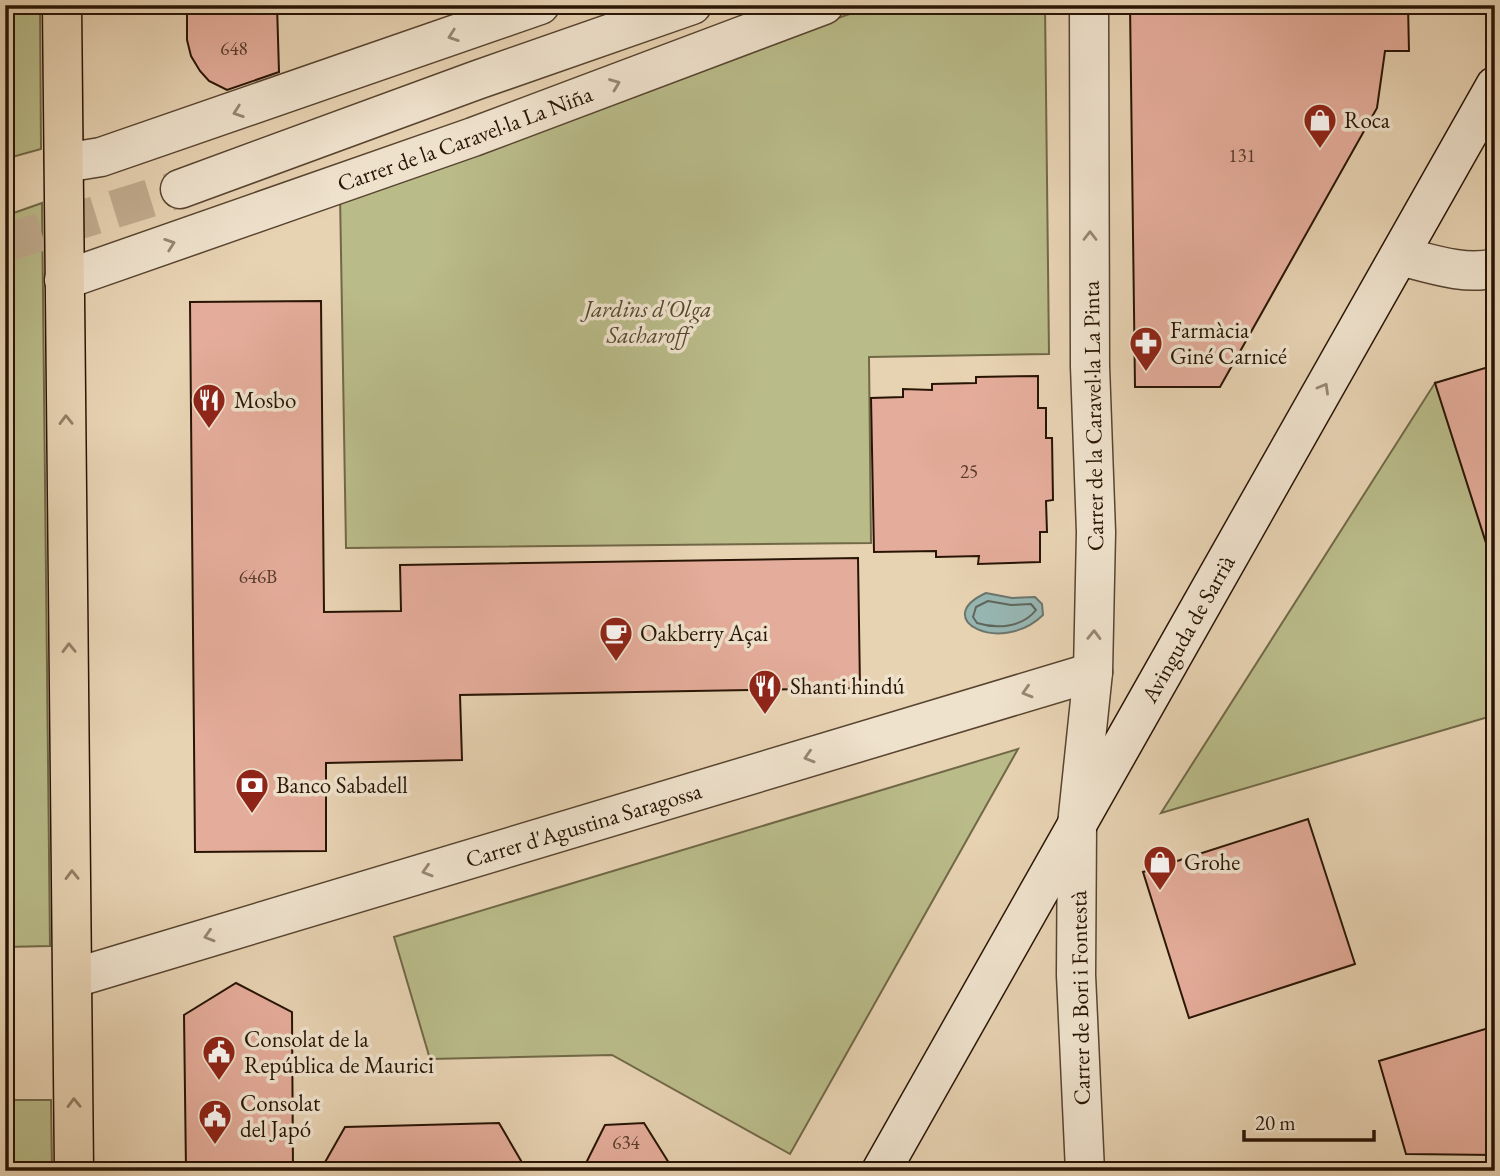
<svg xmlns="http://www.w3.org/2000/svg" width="1500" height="1176" font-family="'EB Garamond',serif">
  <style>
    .green { fill: #b9bb89; stroke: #716847; stroke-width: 2 }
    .water { fill: #97b6b2; stroke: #6b766d; stroke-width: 2 }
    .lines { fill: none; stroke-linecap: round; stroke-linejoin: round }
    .shore { stroke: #60665c; stroke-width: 2 }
    .building { fill: #e4ac9a; stroke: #291505; stroke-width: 2 }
    .street-tunnel { stroke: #c1ac8f; stroke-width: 38; stroke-dasharray: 38 19; stroke-linecap: butt }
    .street-casing { stroke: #584430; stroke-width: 41 }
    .secondary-casing { stroke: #291505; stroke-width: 41 }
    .primary-casing { stroke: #291505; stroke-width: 41 }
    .street { stroke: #efe2cd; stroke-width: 38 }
    .secondary { stroke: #efe2cd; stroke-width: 38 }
    .primary { stroke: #e7d2b2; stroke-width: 38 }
    .oneway { stroke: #968673 }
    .oneway2 { stroke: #927d64 }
    .labels { text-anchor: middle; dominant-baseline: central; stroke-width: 7; stroke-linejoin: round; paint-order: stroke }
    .number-label { font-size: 19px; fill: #583b2a }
    .poi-label { font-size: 23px; fill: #291505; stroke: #efe2cd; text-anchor: start }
    .street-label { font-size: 23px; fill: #291505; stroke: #efe2cd }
    .park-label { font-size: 23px; font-style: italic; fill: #54472d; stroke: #efe2cd }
  </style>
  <rect width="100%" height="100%" fill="#e7d2b2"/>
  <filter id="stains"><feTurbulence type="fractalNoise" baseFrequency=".00286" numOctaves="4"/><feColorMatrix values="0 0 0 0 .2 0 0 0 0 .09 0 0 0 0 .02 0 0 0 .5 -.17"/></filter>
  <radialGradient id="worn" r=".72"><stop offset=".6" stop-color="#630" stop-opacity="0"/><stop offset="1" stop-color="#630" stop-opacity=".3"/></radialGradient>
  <path class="green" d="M5,5H40L41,149L5,159Z
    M875,5H1045L1049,354L869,357L871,543L346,548L340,194Z
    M42,203L50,946L5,947V216Z
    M1435,383L1495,569V715L1161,813Z
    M1018,749L790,1154L612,1055L430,1059L394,937Z
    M5,1100H51L52,1171H5Z"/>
  <path class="water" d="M986,593L1012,598L1035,597L1042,604L1043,615C1001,656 929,619 986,593Z"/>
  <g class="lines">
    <path class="shore" d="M988,601L1011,605L1031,604L1036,610C1022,628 996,629 977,623L973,617L976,607Z"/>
  </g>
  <path class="building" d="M187,5H277L279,72L227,90L209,81L200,71L191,56L187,40Z
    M1130,5H1408L1409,51H1385L1377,108L1220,387H1135Z
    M321,301L324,612L401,611L400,565L858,558L860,688L460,695L462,760L326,763V851L195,852L190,302Z
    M1495,365V544L1487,546L1435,383Z
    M1038,376V408H1046V438H1052L1053,500L1046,501L1047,532H1040V562L978,564L979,556L936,557V551L874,552L871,398L903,397V389L932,390V384L976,383V377Z
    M1308,819L1355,964L1189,1018L1143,872Z
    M236,983L292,1012L293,1171H186L184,1015Z
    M1495,1026V1155L1406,1154L1379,1061Z
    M499,1123L527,1171H320L345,1127Z
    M644,1123L674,1171H582L605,1125Z"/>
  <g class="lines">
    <path class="street-tunnel" d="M5,243L180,189"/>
    <defs>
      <g id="street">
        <path d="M64,163L101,157L540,5"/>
        <path d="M180,189L477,80L692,5"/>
        <path d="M1400,256C1429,263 1464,276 1495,268"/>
        <path id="s1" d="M64,280L473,137L824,5"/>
        <path id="s2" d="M74,978L1093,672"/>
        <path d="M1085,1171L1076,975L1077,825L1093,672L1096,532L1090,366L1089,5"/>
      </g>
      <g id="secondary">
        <path id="s3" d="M881,1171L1495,86"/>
      </g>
      <path id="primary" d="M62,5L74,1171"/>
    </defs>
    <use href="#street" class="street-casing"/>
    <use href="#secondary" class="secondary-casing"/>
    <use href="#primary" class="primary-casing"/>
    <use href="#street" class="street"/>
    <use href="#secondary" class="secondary"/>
    <use href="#primary" class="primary"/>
  </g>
  <defs><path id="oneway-chevron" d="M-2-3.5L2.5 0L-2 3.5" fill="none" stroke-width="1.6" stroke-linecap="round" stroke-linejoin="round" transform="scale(1.75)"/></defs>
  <g class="oneway">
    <use href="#oneway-chevron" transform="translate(453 36) rotate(161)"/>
    <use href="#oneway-chevron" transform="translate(615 84) rotate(-21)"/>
    <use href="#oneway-chevron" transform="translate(238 112) rotate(161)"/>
    <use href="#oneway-chevron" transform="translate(1090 236) rotate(-90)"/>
    <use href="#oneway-chevron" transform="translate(170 244) rotate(-19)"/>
    <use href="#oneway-chevron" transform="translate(1324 388) rotate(-60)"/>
    <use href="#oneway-chevron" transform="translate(1094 635) rotate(-89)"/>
    <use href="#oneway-chevron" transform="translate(1027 692) rotate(163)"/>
    <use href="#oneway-chevron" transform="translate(809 757) rotate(163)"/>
    <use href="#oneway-chevron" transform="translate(427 871) rotate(163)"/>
    <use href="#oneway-chevron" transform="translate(209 936) rotate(163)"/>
  </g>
  <g class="oneway2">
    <use href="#oneway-chevron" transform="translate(66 420) rotate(-91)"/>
    <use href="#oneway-chevron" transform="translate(69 648) rotate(-91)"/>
    <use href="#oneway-chevron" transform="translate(72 875) rotate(-91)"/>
    <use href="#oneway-chevron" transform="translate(74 1103) rotate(-91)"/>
  </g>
  <defs>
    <symbol id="shop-pin" viewBox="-11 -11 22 30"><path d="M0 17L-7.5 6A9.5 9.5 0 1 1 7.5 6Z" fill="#8f2418" stroke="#efe2cd"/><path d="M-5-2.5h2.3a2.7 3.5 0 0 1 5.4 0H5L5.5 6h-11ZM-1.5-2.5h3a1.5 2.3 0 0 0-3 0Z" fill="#fff"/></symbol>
    <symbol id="pharmacy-pin" viewBox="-11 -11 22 30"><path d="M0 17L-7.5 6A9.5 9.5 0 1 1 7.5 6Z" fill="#8f2418" stroke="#efe2cd"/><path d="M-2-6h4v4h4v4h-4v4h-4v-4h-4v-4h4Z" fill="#fff"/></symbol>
    <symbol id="restaurant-pin" viewBox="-11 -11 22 30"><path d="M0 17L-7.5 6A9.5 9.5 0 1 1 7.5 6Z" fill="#8f2418" stroke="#efe2cd"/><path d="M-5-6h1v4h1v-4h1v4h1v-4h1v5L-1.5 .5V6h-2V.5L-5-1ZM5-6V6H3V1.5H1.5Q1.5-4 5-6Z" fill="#fff"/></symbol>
    <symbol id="cafe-pin" viewBox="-11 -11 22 30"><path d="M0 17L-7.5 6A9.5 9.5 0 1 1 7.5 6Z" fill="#8f2418" stroke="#efe2cd"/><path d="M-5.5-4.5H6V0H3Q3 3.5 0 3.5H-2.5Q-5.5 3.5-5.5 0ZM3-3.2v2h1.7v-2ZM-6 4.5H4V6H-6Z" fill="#fff"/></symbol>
    <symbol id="bank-pin" viewBox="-11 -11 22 30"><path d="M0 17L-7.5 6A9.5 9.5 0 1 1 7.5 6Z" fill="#8f2418" stroke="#efe2cd"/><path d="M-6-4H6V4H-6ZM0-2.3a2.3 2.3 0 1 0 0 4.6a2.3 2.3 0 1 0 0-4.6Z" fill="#fff"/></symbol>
    <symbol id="civic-pin" viewBox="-11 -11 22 30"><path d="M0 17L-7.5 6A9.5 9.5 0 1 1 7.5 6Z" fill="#8f2418" stroke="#efe2cd"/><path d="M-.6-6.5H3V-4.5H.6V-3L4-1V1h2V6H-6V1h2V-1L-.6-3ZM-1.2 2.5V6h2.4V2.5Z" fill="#fff"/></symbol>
  </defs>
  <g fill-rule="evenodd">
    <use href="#shop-pin" x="1301" y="101" width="38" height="52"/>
    <use href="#pharmacy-pin" x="1127" y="324" width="38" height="52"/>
    <use href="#restaurant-pin" x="190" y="381" width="38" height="52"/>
    <use href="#cafe-pin" x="597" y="614" width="38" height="52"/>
    <use href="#restaurant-pin" x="746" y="667" width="38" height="52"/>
    <use href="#bank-pin" x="233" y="766" width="38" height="52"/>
    <use href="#shop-pin" x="1141" y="843" width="38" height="52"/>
    <use href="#civic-pin" x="200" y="1033" width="38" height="52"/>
    <use href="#civic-pin" x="196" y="1097" width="38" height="52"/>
  </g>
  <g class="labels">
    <g class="number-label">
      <text x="234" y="48">648</text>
      <text x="1242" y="155">131</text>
      <text x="969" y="471">25</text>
      <text x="258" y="576">646B</text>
      <text x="626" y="1142">634</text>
    </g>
    <g class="poi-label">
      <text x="1344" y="120">Roca</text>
      <text x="1170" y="330">Farmàcia<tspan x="1170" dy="26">Giné Carnicé</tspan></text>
      <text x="234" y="400">Mosbo</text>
      <text x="640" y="633">Oakberry Açai</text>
      <text x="790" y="686">Shanti hindú</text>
      <text x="276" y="785">Banco Sabadell</text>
      <text x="1184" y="862">Grohe</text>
      <text x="244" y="1039">Consolat de la<tspan x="244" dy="26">República de Maurici</tspan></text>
      <text x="240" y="1103">Consolat<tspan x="240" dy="26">del Japó</tspan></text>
    </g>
    <g class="street-label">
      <text stroke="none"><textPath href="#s1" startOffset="425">Carrer de la Caravel·la La Niña</textPath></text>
      <text transform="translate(1093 416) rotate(-91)">Carrer de la Caravel·la La Pinta</text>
      <text stroke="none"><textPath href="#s3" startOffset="623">Avinguda de Sarrià</textPath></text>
      <text stroke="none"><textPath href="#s2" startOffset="532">Carrer d'Agustina Saragossa</textPath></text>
      <text transform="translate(1080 998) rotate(-91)">Carrer de Bori i Fontestà</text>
    </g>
    <g class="park-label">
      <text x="648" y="309">Jardins d'Olga<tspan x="648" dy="26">Sacharoff</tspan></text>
    </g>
  </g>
  <rect width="1500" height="1176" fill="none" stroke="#e7d2b2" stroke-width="28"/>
  <rect x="7" y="7" width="1486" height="1162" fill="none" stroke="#291505" stroke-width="3.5"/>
  <rect x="14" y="14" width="1472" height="1148" fill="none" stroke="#291505" stroke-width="2"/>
  <path d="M1244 1130v10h130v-10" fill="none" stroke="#291505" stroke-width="3.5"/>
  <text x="1255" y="1130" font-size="21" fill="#291505" stroke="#efe2cd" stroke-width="5" paint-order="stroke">20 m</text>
  <rect width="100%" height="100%" filter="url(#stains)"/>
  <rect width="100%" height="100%" fill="url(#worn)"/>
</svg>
